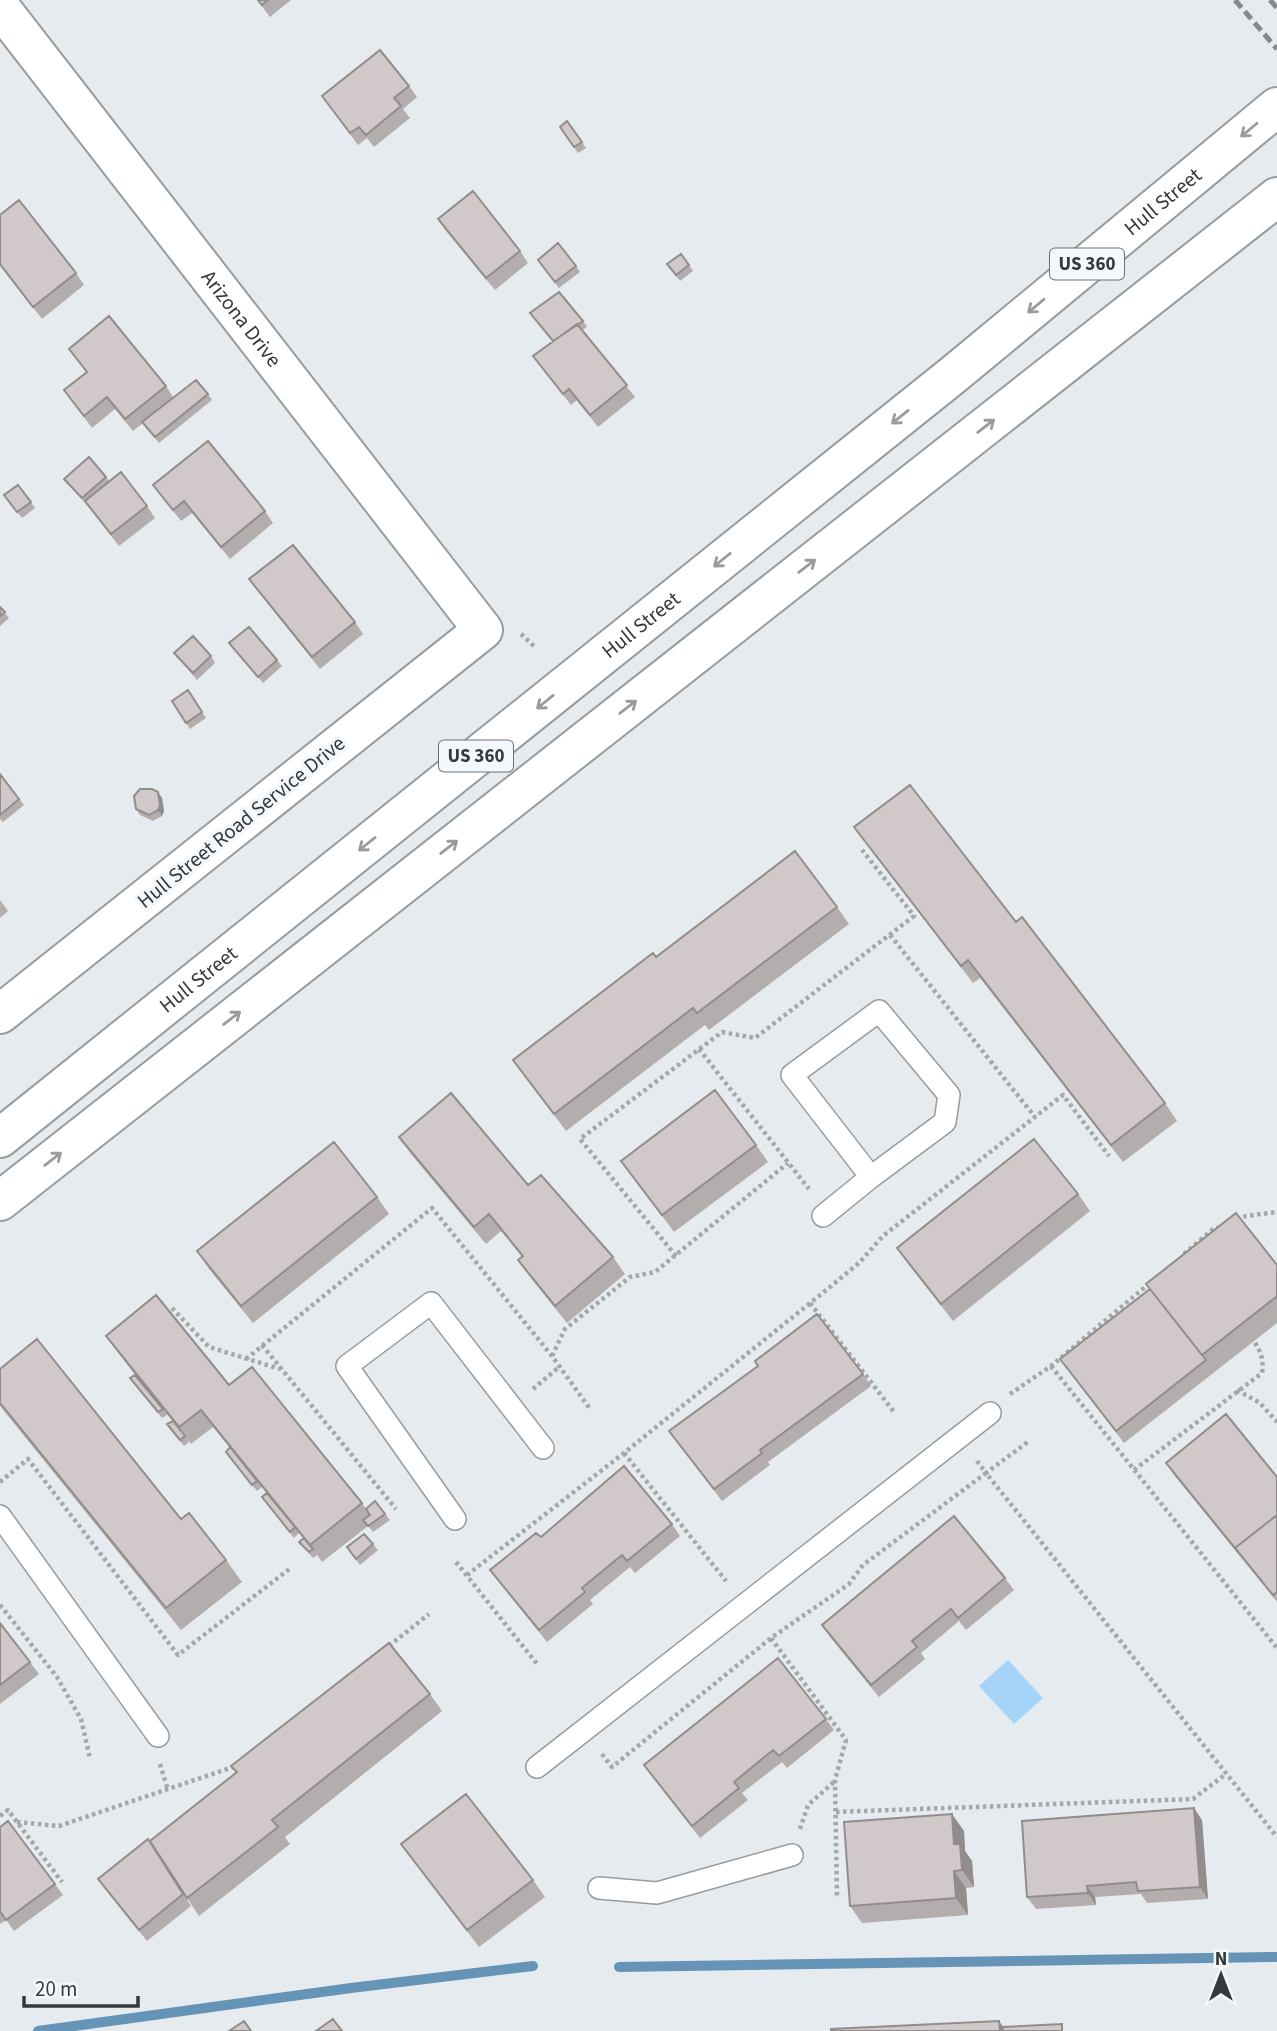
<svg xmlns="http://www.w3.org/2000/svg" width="1277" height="2031" font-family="'Source Sans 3',sans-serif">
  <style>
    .green { fill: #a5d4f8 }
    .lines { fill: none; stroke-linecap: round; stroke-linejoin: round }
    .stream { stroke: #6594b7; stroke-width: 10 }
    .service-casing { stroke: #969b9e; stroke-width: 24 }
    .minor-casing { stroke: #969b9e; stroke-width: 42 }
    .primary-casing { stroke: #969b9e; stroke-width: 42 }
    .path { stroke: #a3a8ab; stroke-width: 4.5; stroke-dasharray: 3.5 3.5; stroke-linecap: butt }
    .service { stroke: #fff; stroke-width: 21 }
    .minor { stroke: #fff; stroke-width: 38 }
    .primary { stroke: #fff; stroke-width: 38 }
    .rail { stroke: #85898b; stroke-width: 5; stroke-dasharray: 10 5; stroke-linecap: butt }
    .wall { fill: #b4adad }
    .shaded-wall { fill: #928d8d }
    .building { fill: #d1c9c9; stroke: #928d8d; stroke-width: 2 }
    .oneway { stroke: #9a9c9c }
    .labels { text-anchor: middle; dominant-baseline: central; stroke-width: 7; stroke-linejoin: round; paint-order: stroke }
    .shield { fill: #f3f8fc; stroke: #6f7274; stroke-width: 2 }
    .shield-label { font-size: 19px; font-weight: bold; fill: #363839 }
    .street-label { font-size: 21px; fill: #363839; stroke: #f3f8fc }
  </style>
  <rect width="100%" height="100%" fill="#e5ebef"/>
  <path class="green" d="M1008,1660L1043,1698L1014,1724L979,1686Z"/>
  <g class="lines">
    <path class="stream" d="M619,1967L1277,1957
      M38,2031L351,1988L533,1966"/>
    <defs>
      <path id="service" d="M823,1216L871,1177L945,1122L949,1095L879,1011L792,1075L871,1177
        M0,1516L158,1736
        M455,1519L347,1366L431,1303L543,1448
        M537,1767L990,1413
        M599,1888L657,1893L792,1855"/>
      <g id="minor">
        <path id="s1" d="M0,7L483,630L0,1014"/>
      </g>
      <g id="primary">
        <path id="s2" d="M0,1138L953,375L1277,107"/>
        <path d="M0,1201L1277,197"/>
      </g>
    </defs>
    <use href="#service" class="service-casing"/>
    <use href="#minor" class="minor-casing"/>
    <use href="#primary" class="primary-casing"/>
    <path class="path" d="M521,634L535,647
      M890,935L1035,1117
      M699,1049L809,1189
      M1237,1220L1246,1216L1277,1212
      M1184,1254L1212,1230L1219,1227
      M676,1256L580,1139L722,1032L755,1038L914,916L862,850
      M810,1303L894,1412
      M172,1308L209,1347L280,1369
      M262,1345L396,1509
      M552,1356L565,1329L630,1277L655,1272L788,1163
      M246,1359L432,1208L552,1356L590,1409
      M1051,1366L1277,1648
      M533,1389L559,1367
      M1237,1390L1260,1403L1277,1422
      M1010,1394L1051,1366L1151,1282
      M624,1453L726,1581
      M977,1461L986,1473L1029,1441
      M1134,1470L1262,1373C1264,1360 1261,1352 1254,1341
      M0,1482L28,1459L178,1655L292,1567
      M456,1562L537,1664
      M467,1575L624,1453L830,1287L859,1263L883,1236L1063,1095L1109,1156
      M0,1605L57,1677L81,1719L90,1758
      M771,1638L846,1740L835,1780L837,1899
      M389,1646L429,1614
      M602,1754L612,1767L771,1638L849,1584L863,1565L986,1473L1277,1837
      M160,1764L168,1790
      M836,1812L1193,1799L1226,1774
      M0,1816L8,1810L62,1882
      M17,1822L59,1826L236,1766
      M800,1829L808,1805L835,1781"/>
    <use href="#service" class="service"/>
    <use href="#minor" class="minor"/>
    <use href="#primary" class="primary"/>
    <path class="rail" d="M1235,0L1277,49
      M1270,0L1277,8"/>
  </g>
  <path class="wall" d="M257,0H291L270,17Z
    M409,86L417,97L403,109L410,118L374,147L367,138L358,145L322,96Z
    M567,121L586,148L578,153L560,127Z
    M0,215L76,273L84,285L42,319L0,265Z
    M438,219L520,251L528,263L495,290L446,231Z
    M681,254L693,271L680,281L667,264Z
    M542,266H576L580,272L559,288Z
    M583,321L587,327L582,330L635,397L598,427L577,400L571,405L533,356Z
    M69,349L166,386L173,397L208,394L212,400L159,443L143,423L133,431L115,409L92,428L64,390L87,373Z
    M106,477L110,482L147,506L155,518L119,546L86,504L64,479Z
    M18,485L35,508L22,518L4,495Z
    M153,485L265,511L273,523L230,559L192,513L181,521Z
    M249,579L355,622L363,634L320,669L258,591Z
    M0,607L9,618L0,626Z
    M229,643L277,660L282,666L263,683Z
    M174,653L211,656L215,663L197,680Z
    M188,690L206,718L190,729L172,701Z
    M0,774L24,805L3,822L0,819Z
    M162,798L164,811L162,816L153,821L140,815L136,809Z
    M854,827L1016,922L1165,1103L1177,1121L1123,1162L980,978L973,983Z
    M0,900L8,911L0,918Z
    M837,907L849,924L709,1030L705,1025L566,1131L513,1060L656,957Z
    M399,1137L528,1185L613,1257L625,1274L567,1323L530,1277L518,1260L522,1257L501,1231L486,1244L411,1154Z
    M756,1145L768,1162L674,1232L621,1161Z
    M1078,1194L1090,1211L953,1321L909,1265L897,1248Z
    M377,1197L389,1214L253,1323L209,1269L197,1251Z
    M1277,1265V1323L1124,1443L1060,1359Z
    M106,1336L229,1385L362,1503L366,1509L375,1501L390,1520L373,1532L368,1526L322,1562L317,1555L313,1558L299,1542L304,1539L297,1531L299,1533L294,1538L267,1503V1494L261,1486L262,1487L257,1491L230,1458V1448L213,1427L191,1444L186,1437L189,1442L184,1446L167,1424L172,1421L166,1413L167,1415L162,1418L134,1384L130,1378L135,1375Z
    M0,1369L181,1519L226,1560L242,1582L181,1630L0,1406Z
    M863,1374L871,1386L768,1462L770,1465L722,1501L669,1431Z
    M1166,1463L1277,1477V1602L1174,1475Z
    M672,1524L680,1536L635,1573L630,1567L590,1600L593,1604L547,1642L499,1582L490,1570L541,1537Z
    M373,1544L378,1550L360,1565L347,1547Z
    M1005,1578L1014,1590L966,1630L959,1621L921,1653L925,1659L879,1697L830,1637L822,1625Z
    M0,1623L39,1674L0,1704Z
    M430,1694L442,1711L285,1837L290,1844L199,1916L187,1898L236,1773L231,1766Z
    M826,1719L834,1730L787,1768L782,1762L742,1793L748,1800L700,1838L644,1765Z
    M1202,1820L1208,1899L1147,1903L1141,1894L1095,1897L1096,1905L1036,1909L1027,1897Z
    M8,1821L63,1895L14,1931L0,1911Z
    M964,1831L965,1851L972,1861L974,1887L966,1888L968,1915L862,1923L850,1906Z
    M148,1839L191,1906L147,1941L98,1879Z
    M401,1844L533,1880L545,1897L479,1947Z
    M0,1911L6,1920L0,1924Z"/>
  <path class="shaded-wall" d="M158,792L162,798L164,811L162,816L158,810Z
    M1194,1808L1202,1820L1208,1899L1200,1887Z
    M952,1814L964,1831L965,1851L972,1861L974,1887L962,1870L954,1844Z
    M954,1871L966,1888L968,1915L956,1898Z
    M1087,1886L1095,1897L1096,1905L1088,1893Z
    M999,2021L1006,2031H1000Z"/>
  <path class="building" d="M258,0H268L262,5Z
    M380,50L409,86L394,98L401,106L366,135L359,127L350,133L322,96Z
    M567,121L582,142L574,147L560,127Z
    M473,191L520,251L486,278L438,219Z
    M19,200L76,273L33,307L0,264V215Z
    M558,243L576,266L555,282L538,260Z
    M681,254L689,265L676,275L667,264Z
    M559,292L583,321L553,341L530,313Z
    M109,316L166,386L125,419L107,397L84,416L64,390L87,372L69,349Z
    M577,324L627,385L590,415L569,389L563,394L533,356Z
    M196,380L208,394L155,437L142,422Z
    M208,441L265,511L221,547L184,501L173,510L153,485Z
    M89,457L106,477L82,498L64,479Z
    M121,472L147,506L111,534L85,501Z
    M18,485L31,502L17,512L4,495Z
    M293,545L355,622L312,657L249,579Z
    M0,607L5,612L0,616Z
    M249,627L277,660L258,677L229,643Z
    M193,636L211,656L193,673L174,653Z
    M188,690L202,712L186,723L172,701Z
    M0,774L19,799L0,815Z
    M910,785L1016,922L1022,917L1165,1103L1111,1145L968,960L961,966L854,827Z
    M140,789H152L158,792L160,805L158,810L149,815L136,809L134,796Z
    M795,851L837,907L697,1013L693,1008L554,1114L513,1060L653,953L656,957Z
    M715,1090L756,1145L662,1215L621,1161Z
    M451,1093L528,1185L541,1175L613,1257L555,1306L518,1260L523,1256L489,1214L474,1227L399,1137Z
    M1034,1139L1078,1194L941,1304L897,1248Z
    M334,1142L377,1197L241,1306L197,1251Z
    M1236,1213L1277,1265V1299L1276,1297L1202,1355L1146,1284Z
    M1150,1289L1206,1360L1116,1431L1060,1359Z
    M156,1295L229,1385L252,1367L362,1503L310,1545L201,1410L179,1427L106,1336Z
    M817,1314L863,1374L760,1450L762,1453L714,1489L669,1431L758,1366L755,1361Z
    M37,1339L181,1519L189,1513L226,1560L166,1608L0,1403V1369Z
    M135,1375L163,1409L158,1412L130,1378Z
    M1226,1414L1277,1477V1515L1235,1548L1239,1553L1166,1463Z
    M173,1421L185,1436L180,1440L167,1424Z
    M230,1447L257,1481L252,1485L226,1452Z
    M624,1466L672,1524L627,1561L622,1555L582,1588L585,1592L539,1630L490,1570L536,1533L541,1537Z
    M267,1493L295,1527L290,1532L262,1497Z
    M375,1501L385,1514L368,1526L363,1520L370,1515L366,1509Z
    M1277,1515V1592L1273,1595L1235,1548Z
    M954,1516L1005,1578L958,1618L951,1609L912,1641L917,1647L871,1685L822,1625Z
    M364,1534L373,1544L356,1559L347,1547Z
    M304,1538L313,1549L309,1552L299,1542Z
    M0,1623L30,1662L0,1685Z
    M389,1643L430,1694L272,1820L278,1827L187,1898L150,1841L237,1772L231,1766Z
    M778,1658L826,1719L779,1756L773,1750L734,1782L739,1788L692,1826L644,1765Z
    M466,1794L533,1880L467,1930L401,1844Z
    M1194,1808L1200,1887L1138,1891L1136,1882L1087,1886L1088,1893L1027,1897L1022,1821Z
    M952,1814L954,1844H960L962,1870L954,1871L956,1898L850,1906L844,1822Z
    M8,1821L55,1884L6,1920L0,1911V1827Z
    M148,1839L183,1894L139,1930L98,1879Z
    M333,2019L342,2031H316Z
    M244,2021L251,2031H229Z
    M999,2021L1000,2031H831V2029Z
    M1062,2024V2031H1003V2027Z"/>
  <defs><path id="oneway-shaft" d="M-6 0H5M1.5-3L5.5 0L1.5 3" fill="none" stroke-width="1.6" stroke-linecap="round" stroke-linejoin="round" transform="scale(1.75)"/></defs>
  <g class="oneway">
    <use href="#oneway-shaft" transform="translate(1249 130) rotate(140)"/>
    <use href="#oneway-shaft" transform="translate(1036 306) rotate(140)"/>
    <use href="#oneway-shaft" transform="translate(900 417) rotate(141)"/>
    <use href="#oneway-shaft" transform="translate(986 426) rotate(-38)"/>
    <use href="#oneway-shaft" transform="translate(722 560) rotate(141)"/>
    <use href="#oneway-shaft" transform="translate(807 566) rotate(-38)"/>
    <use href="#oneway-shaft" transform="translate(545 702) rotate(141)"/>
    <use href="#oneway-shaft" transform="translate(628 707) rotate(-38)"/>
    <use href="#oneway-shaft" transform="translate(367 844) rotate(141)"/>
    <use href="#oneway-shaft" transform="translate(449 847) rotate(-38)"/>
    <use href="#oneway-shaft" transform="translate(232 1018) rotate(-38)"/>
    <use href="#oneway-shaft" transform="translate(53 1159) rotate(-38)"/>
  </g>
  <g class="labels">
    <g class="shield">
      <rect x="1050" y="248.5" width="74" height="31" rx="5"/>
      <rect x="439" y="740.5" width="74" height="31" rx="5"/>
    </g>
    <g class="shield-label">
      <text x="1087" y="264">US 360</text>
      <text x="476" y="756">US 360</text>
    </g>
    <g class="street-label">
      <text stroke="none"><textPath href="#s2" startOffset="1493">Hull Street</textPath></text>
      <text stroke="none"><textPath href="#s1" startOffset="394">Arizona Drive</textPath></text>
      <text stroke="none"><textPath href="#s2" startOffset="821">Hull Street</textPath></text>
      <text transform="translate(241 822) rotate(-39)">Hull Street Road Service Drive</text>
      <text stroke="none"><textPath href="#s2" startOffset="254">Hull Street</textPath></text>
    </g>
  </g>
  <g transform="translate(1221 1975)" stroke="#f3f8fc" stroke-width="5" paint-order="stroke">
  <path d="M0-5L12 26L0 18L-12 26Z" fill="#363839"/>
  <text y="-10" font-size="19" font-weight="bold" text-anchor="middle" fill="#363839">N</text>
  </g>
  <path d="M24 1996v10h114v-10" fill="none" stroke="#363839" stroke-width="3.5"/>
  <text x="35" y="1996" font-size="21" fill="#363839" stroke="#f3f8fc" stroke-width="5" paint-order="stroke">20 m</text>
</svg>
